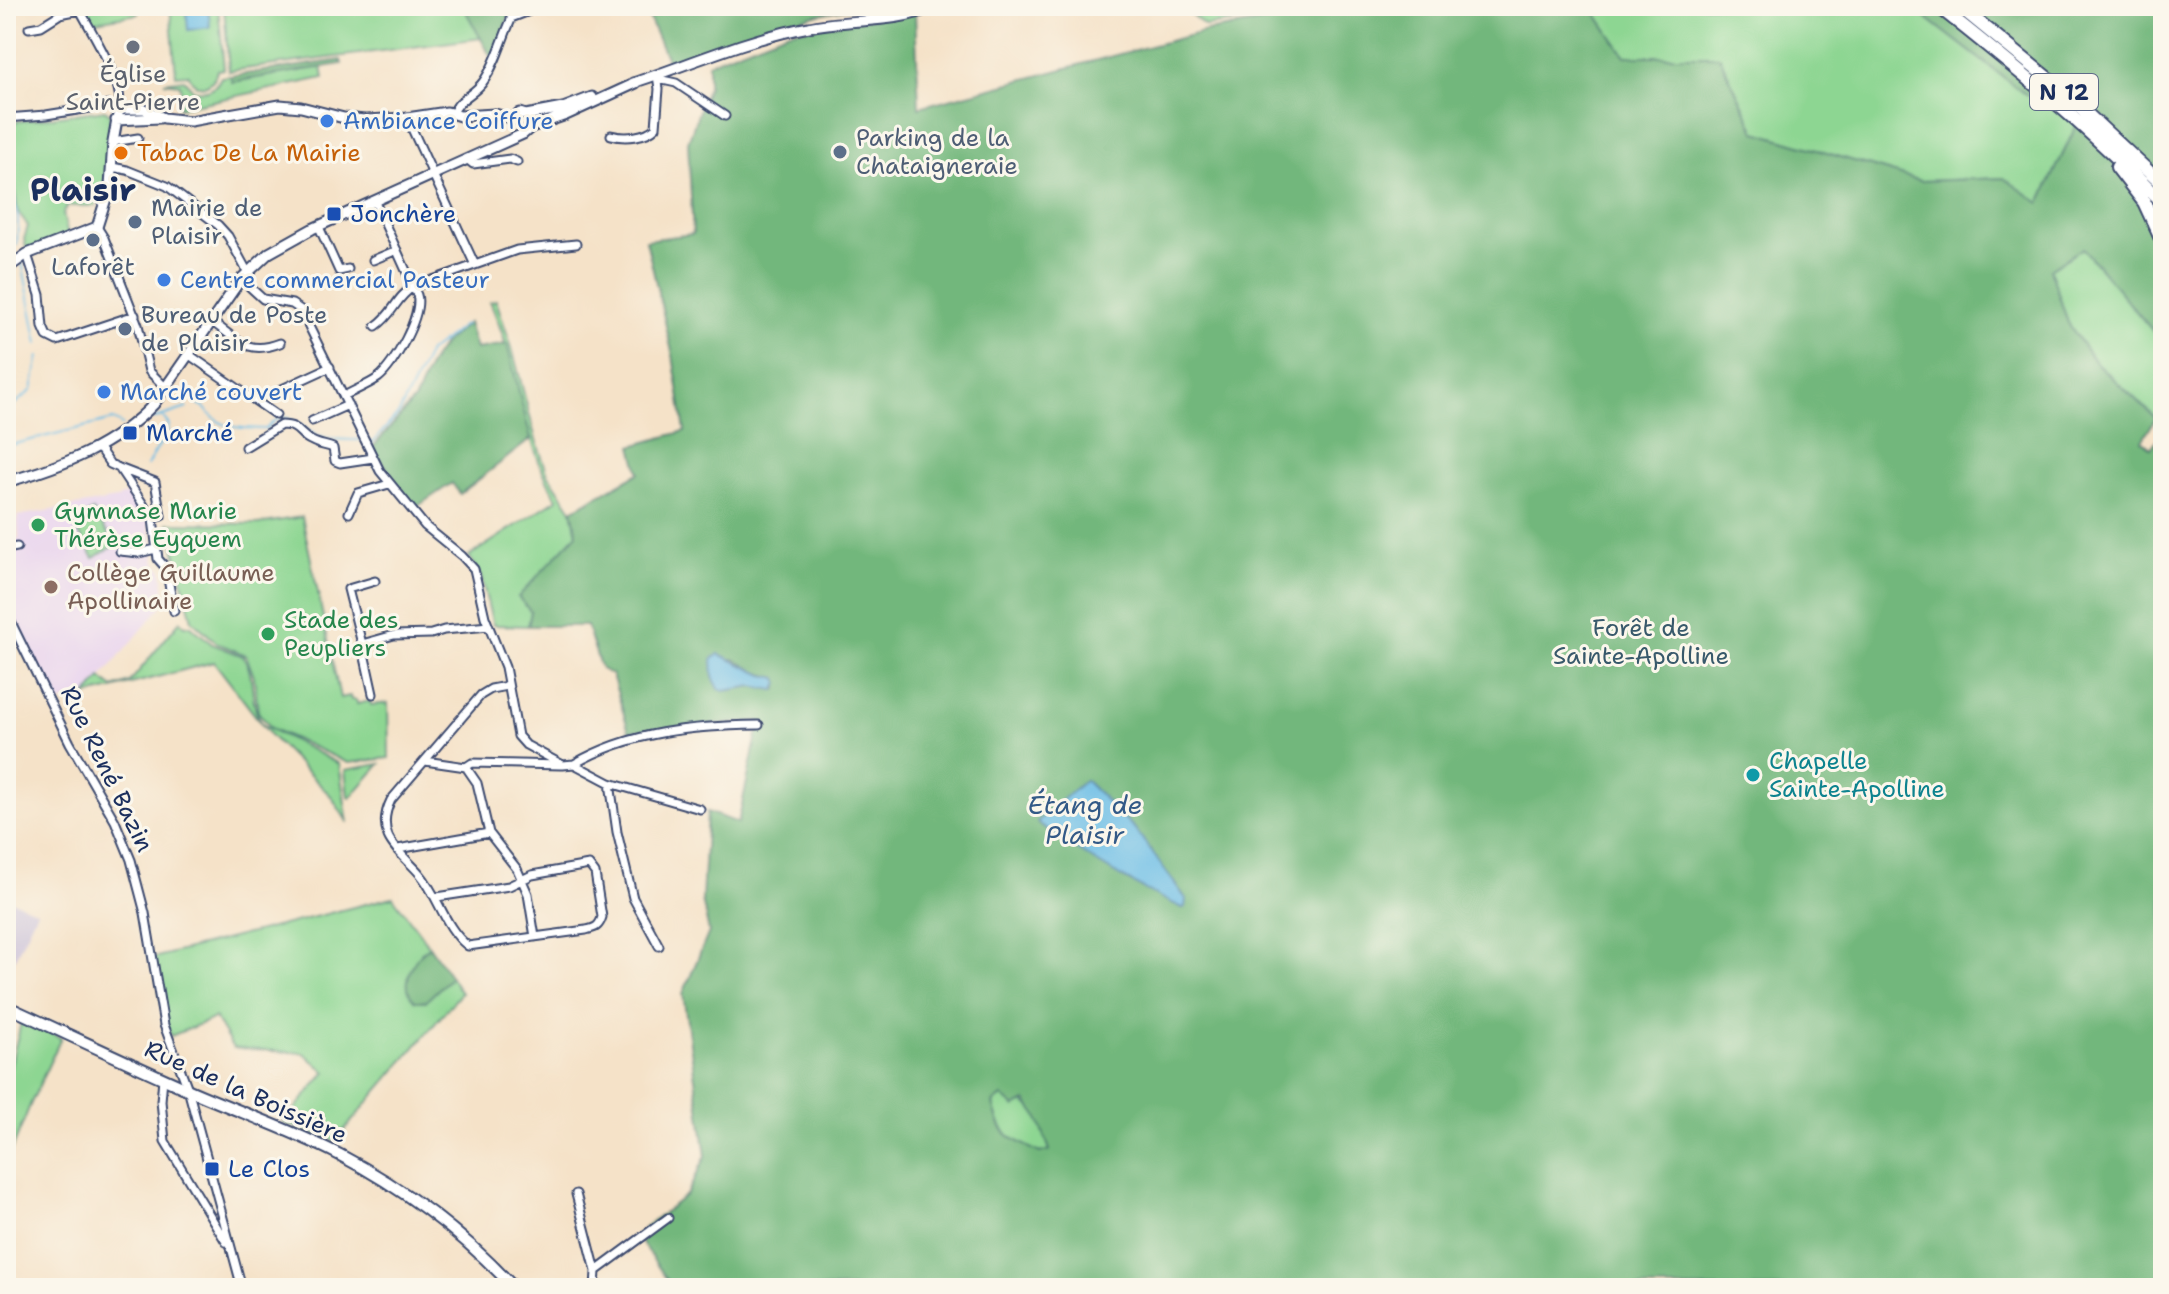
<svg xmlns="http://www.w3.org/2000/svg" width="2169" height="1294" font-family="'Shantell Sans',sans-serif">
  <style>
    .built { fill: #e8d2ee }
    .industrial { fill: #c9bfd7 }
    .green { fill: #8dd692; stroke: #548278; stroke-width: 2 }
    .forest { fill: #72b77c; stroke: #46736d; stroke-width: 2; fill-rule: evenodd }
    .water { fill: #6abde6; stroke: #4276a2; stroke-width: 2 }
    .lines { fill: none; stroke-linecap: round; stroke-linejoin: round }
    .stream { stroke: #6abde6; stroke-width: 2 }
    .minor-casing { stroke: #3c4a6e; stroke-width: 11 }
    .tertiary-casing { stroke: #3c4a6e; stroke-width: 13 }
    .secondary-casing { stroke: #3c4a6e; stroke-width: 14 }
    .trunk-casing { stroke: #3c4a6e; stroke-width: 16 }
    .minor { stroke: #fff; stroke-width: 7 }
    .tertiary { stroke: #fff; stroke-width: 9 }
    .secondary { stroke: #fff; stroke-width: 10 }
    .trunk { stroke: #fff; stroke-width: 12 }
    .worship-dot { fill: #6b7280; stroke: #fbf7ec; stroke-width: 3 }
    .shop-dot { fill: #3f7fe0; stroke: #fbf7ec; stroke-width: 3 }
    .service-dot { fill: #5c6f8a; stroke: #fbf7ec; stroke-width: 3 }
    .food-dot { fill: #e8710a; stroke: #fbf7ec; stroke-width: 3 }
    .transit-dot { fill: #1a4fb4; stroke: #fbf7ec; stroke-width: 3 }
    .leisure-dot { fill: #2e9e5b; stroke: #fbf7ec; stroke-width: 3 }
    .education-dot { fill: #8d6e63; stroke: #fbf7ec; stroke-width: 3 }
    .culture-dot { fill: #0f9aa8; stroke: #fbf7ec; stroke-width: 3 }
    .labels { text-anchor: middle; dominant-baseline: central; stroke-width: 6; stroke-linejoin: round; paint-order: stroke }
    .shield { fill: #fbf7ec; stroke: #5e6b89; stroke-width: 2 }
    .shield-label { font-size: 22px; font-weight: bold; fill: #1b2f5e }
    .worship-label { font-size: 24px; fill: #5b616d; stroke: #fbf7ec }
    .shop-label { font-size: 24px; fill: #366cbe; stroke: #fbf7ec; text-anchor: start }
    .service-label { font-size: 24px; fill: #4e5e75; stroke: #fbf7ec; text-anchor: start }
    .food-label { font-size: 24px; fill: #c56008; stroke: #fbf7ec; text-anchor: start }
    .transit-label { font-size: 24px; fill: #164399; stroke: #fbf7ec; text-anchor: start }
    .leisure-label { font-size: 24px; fill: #27864d; stroke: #fbf7ec; text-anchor: start }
    .education-label { font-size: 24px; fill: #785e54; stroke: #fbf7ec; text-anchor: start }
    .park-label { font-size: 24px; fill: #38596b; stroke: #fbf7ec }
    .culture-label { font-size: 24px; fill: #0d838f; stroke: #fbf7ec; text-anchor: start }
    .street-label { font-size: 24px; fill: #1b2f5e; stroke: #fbf7ec }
    .water-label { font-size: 26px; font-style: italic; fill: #335a87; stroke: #fbf7ec }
    .district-label { font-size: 32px; font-weight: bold; fill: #1b2f5e; stroke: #fbf7ec }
  </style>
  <rect width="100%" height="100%" fill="#fbf7ec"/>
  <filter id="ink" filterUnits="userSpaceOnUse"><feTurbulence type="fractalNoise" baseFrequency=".0125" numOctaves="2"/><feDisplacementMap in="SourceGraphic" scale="16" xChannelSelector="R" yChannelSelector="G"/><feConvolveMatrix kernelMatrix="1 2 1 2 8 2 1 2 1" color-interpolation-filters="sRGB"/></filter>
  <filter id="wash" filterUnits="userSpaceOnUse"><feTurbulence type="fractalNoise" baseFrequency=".006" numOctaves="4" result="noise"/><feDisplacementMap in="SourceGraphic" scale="32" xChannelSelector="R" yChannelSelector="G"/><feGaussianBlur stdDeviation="1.8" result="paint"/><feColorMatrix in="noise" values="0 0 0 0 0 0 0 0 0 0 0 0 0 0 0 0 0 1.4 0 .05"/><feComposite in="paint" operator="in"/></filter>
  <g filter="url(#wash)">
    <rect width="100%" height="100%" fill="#f5e2c8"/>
    <path class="built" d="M130,491L148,520L155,563L162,570L165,602L86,696L54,704L6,605V541L19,538L17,516L117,499Z"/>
    <path class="industrial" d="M6,898L37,911L6,978Z"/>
    <path class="green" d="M81,6H138V14L90,22Z
      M170,6H218L224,69L217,70C214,88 195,93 188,74L176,75Z
      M224,6H463L482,38L229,71Z
      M1191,6L1218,8L1235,22L1205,26L1187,11Z
      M1591,6H1911L2024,93L2078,122L2040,203L2003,178L1921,181L1756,132L1719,57L1625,56Z
      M322,67L324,78L179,108L182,96L180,84L164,82L184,79L192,89C205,93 215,90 221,77L231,76L233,81Z
      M105,110L110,114L107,184L96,195V206H68L63,213L68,236L27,251L24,239L28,226L18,212L12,171L6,151V123Z
      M2083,248L2163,343V419L2156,418L2094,361L2068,323L2050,269Z
      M496,300L512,348L536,440L548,474L572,510L577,534L519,597L531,612L528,626L493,625L481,577L469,556L557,499C521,438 519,366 490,302Z
      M93,511L115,545L94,558L73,524Z
      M302,517L340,698L350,696L351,700H356L357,704L370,701L371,705L388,703L389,758L348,763L271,728L258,712L254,677L246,655L217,643L192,620L168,523L258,524Z
      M180,621L185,626L190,625L212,644L243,656C257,677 248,705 263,725L339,764L348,823L331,796L271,736L214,662L86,696L101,678L113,688L130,682Z
      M380,764L350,798L348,797L345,770Z
      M393,897L430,947L421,952L426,1000L451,977L461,993L335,1141L283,1123L326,1072L304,1053L233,1048L215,1018L171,1036L166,1025L153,958Z
      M22,1019L61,1038L31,1103L6,1165V1083Z
      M1002,1096C1041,1104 1038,1116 1050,1151L1040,1153C1010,1138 1001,1138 993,1103Z"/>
    <path class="forest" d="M463,6H513L492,59Z
      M654,6H910C885,9 859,7 835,11C777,22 723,45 668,62L649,18Z
      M1357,6H1591L1625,56H1719L1756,132L1921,181L2004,178L2040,203L2078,122L2024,93L1911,6H2163V343L2083,248L2050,269L2068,323L2094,361L2156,418L2142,441L2151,448L2163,431V1288H664L670,1284L636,1235L687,1194L706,1156L683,994L709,932L702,900L707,812L738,823L760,721L629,731L612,675L601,669L587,626H528L531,612L518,597L577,534L572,510L639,473L632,446L685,431L673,356L646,240L693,234L688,142L708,86V63L789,31L915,12L919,107L1207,31ZM713,659H734L759,673L777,678L778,689L775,690L753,686L724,691L713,677ZM1085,780L1135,829L1184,896L1183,908L1126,880L1038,823ZM1002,1096L1015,1107L1026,1101L1037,1116L1050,1150L1040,1153C1010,1137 1000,1138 993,1103Z
      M341,60L342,64L232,82L231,76Z
      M468,323L476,349L507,344L531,439L460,494L452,483L415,508L372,448L415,399L430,364L445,342Z
      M430,947L451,977L426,1001H415C399,985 412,957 430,947Z"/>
    <path class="water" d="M186,6H208L210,27L188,30Z
      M719,654L763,675L777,678L779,684L775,690L753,686L724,691L719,689L713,677L712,659Z
      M1085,780L1135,829L1186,899L1185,907L1183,908C1131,885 1083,855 1037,822Z"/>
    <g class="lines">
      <path class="stream" d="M6,159L18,219L17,245
        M22,262L38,344
        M198,405L203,406C222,432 238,427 266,429C286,404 295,426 315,434C329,440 345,440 360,440
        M6,411L32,390L39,356
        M153,419L187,408
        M367,439L371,444L399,413L429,352L465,324
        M6,446L113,420L122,425
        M147,466L168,430L169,425L162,416"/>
    </g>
  </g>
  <g filter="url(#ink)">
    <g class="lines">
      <defs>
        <path id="minor" d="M511,18L542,6
          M29,28L41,26L60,14L80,10
          M658,79L676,83L725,116
          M453,114C458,98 474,95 483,82C499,60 504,29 518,6
          M6,118L46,115L109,105L119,109C126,84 90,30 78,6
          M407,118L474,263
          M611,135C625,139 646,137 656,127L659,89L657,75
          M113,142L138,138
          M468,160L473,164L510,159L517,162
          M112,167L127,170L167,186L218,225L228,236L247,271
          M97,227L104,238L138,325L149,371L165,387
          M319,227L339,271L348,269
          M27,254L40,295L43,327L47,336L57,341L135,315
          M373,260L397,250
          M241,279L263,299L292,304L301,310L380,471L425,526L462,556L474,569L485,617L505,667L518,736L526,745L563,765L574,764L610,783L700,809
          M211,321C237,339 247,356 280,343
          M376,326C394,314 395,298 413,287L517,250L576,244
          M188,354L276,415
          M282,389L330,367
          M344,396C355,390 368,385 378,378C394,366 423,314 417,295L375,202
          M312,421L348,405
          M245,447L281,425C301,425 297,435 312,441C319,445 326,445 333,448L335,461L340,463L373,458
          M99,448L110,464L119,468
          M119,468L155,482L161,516L153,519Z
          M349,513L358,493L389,484
          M153,519L158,559L166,568L174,611
          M6,549L17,547
          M120,551L139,553L156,549
          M6,612L70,743L115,821L131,860L145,913L164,1025L188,1089L242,1288
          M362,644L348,589L375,581
          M373,694L362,644L394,635L431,634L444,630L489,626
          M425,761L466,767L472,763L561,765
          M574,764C631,731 694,726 759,725
          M466,767L477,783L489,833L517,869L528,894L535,937
          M610,783L617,832L633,898L659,946
          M398,849L489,833
          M437,897L509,886L532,875L589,865L595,873L602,917C599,927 595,928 586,930L468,946C445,929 438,895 420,874C410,862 394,850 388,836C383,823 385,812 391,800L481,695L491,689L507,686
          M163,1078L161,1101L165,1141L226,1242
          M576,1194L596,1271L595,1288
          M596,1271L668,1218
          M451,1288H454"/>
        <path id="tertiary" d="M633,83C690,64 749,38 809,27C851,18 895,25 935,6
          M513,119L520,113L526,115L563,108L592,97
          M116,120L160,118
          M6,269L27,254L97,227L110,186L113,142L119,109H144L164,118L190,121L280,105L301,107L344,118L365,120L407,118L447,112L460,116L495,114L513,119
          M6,482C63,466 113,447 154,404L241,279L269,253L312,229L523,134L531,127L566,115L636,83"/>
        <path id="secondary" d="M6,1006C67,1034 128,1063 189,1090C239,1112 292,1130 340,1155C405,1189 464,1234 514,1288"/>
        <path id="trunk" d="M1938,6C2016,68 2095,132 2163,204
          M1959,6L2057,86L2163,185
          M2117,167L2144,202L2163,243"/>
      </defs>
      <use href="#minor" class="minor-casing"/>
      <use href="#tertiary" class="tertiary-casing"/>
      <use href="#secondary" class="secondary-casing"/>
      <use href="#trunk" class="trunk-casing"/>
      <use href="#minor" class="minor"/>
      <use href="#tertiary" class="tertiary"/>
      <use href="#secondary" class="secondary"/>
      <use href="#trunk" class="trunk"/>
    </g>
  </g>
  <circle class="worship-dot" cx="133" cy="47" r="8"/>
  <g class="shop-dot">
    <circle cx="327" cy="121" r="8"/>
    <circle cx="164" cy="280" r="8"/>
    <circle cx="104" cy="392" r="8"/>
  </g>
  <g class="service-dot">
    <circle cx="840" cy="152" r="8"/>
    <circle cx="135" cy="222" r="8"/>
    <circle cx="93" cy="240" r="8"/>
    <circle cx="125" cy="329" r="8"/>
  </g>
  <circle class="food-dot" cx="121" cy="153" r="8"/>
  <g class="transit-dot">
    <rect x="326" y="206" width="16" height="16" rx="4"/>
    <rect x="122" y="425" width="16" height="16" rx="4"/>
    <rect x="204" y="1161" width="16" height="16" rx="4"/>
  </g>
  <g class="leisure-dot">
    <circle cx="38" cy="525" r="8"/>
    <circle cx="268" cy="634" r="8"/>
  </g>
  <circle class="education-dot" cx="51" cy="587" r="8"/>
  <circle class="culture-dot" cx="1753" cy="775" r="8"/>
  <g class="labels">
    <rect class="shield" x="2030" y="74" width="68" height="36" rx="6"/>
    <g class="shield-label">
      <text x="2064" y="92">N 12</text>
    </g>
    <g class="worship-label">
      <text x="133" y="74">Église<tspan x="133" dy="28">Saint-Pierre</tspan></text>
    </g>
    <g class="shop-label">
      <text x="343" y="121">Ambiance Coiffure</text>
      <text x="180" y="280">Centre commercial Pasteur</text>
      <text x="120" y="392">Marché couvert</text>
    </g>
    <g class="service-label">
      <text x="856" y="138">Parking de la<tspan x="856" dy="28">Chataigneraie</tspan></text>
      <text x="151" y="208">Mairie de<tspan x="151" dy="28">Plaisir</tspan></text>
      <text x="93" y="267" text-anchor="middle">Laforêt</text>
      <text x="141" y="315">Bureau de Poste<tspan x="141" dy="28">de Plaisir</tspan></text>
    </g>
    <g class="food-label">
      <text x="137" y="153">Tabac De La Mairie</text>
    </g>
    <g class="transit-label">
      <text x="350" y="214">Jonchère</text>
      <text x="146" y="433">Marché</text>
      <text x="228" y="1169">Le Clos</text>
    </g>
    <g class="leisure-label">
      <text x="54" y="511">Gymnase Marie<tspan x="54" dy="28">Thérèse Eyquem</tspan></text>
      <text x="284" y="620">Stade des<tspan x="284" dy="28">Peupliers</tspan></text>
    </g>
    <g class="education-label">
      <text x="67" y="573">Collège Guillaume<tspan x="67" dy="28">Apollinaire</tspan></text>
    </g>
    <g class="park-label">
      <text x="1641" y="628">Forêt de<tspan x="1641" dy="28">Sainte-Apolline</tspan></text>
    </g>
    <g class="culture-label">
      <text x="1769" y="761">Chapelle<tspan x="1769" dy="28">Sainte-Apolline</tspan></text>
    </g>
    <g class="street-label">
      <text transform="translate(107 769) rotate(64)">Rue René Bazin</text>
      <text transform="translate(246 1092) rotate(24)">Rue de la Boissière</text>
    </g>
    <g class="water-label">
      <text x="1085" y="804">Étang de<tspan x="1085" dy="30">Plaisir</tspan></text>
    </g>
    <g class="district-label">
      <text x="83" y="189">Plaisir</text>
    </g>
  </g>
  <rect width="2169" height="1294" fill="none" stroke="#fbf7ec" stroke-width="32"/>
</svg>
